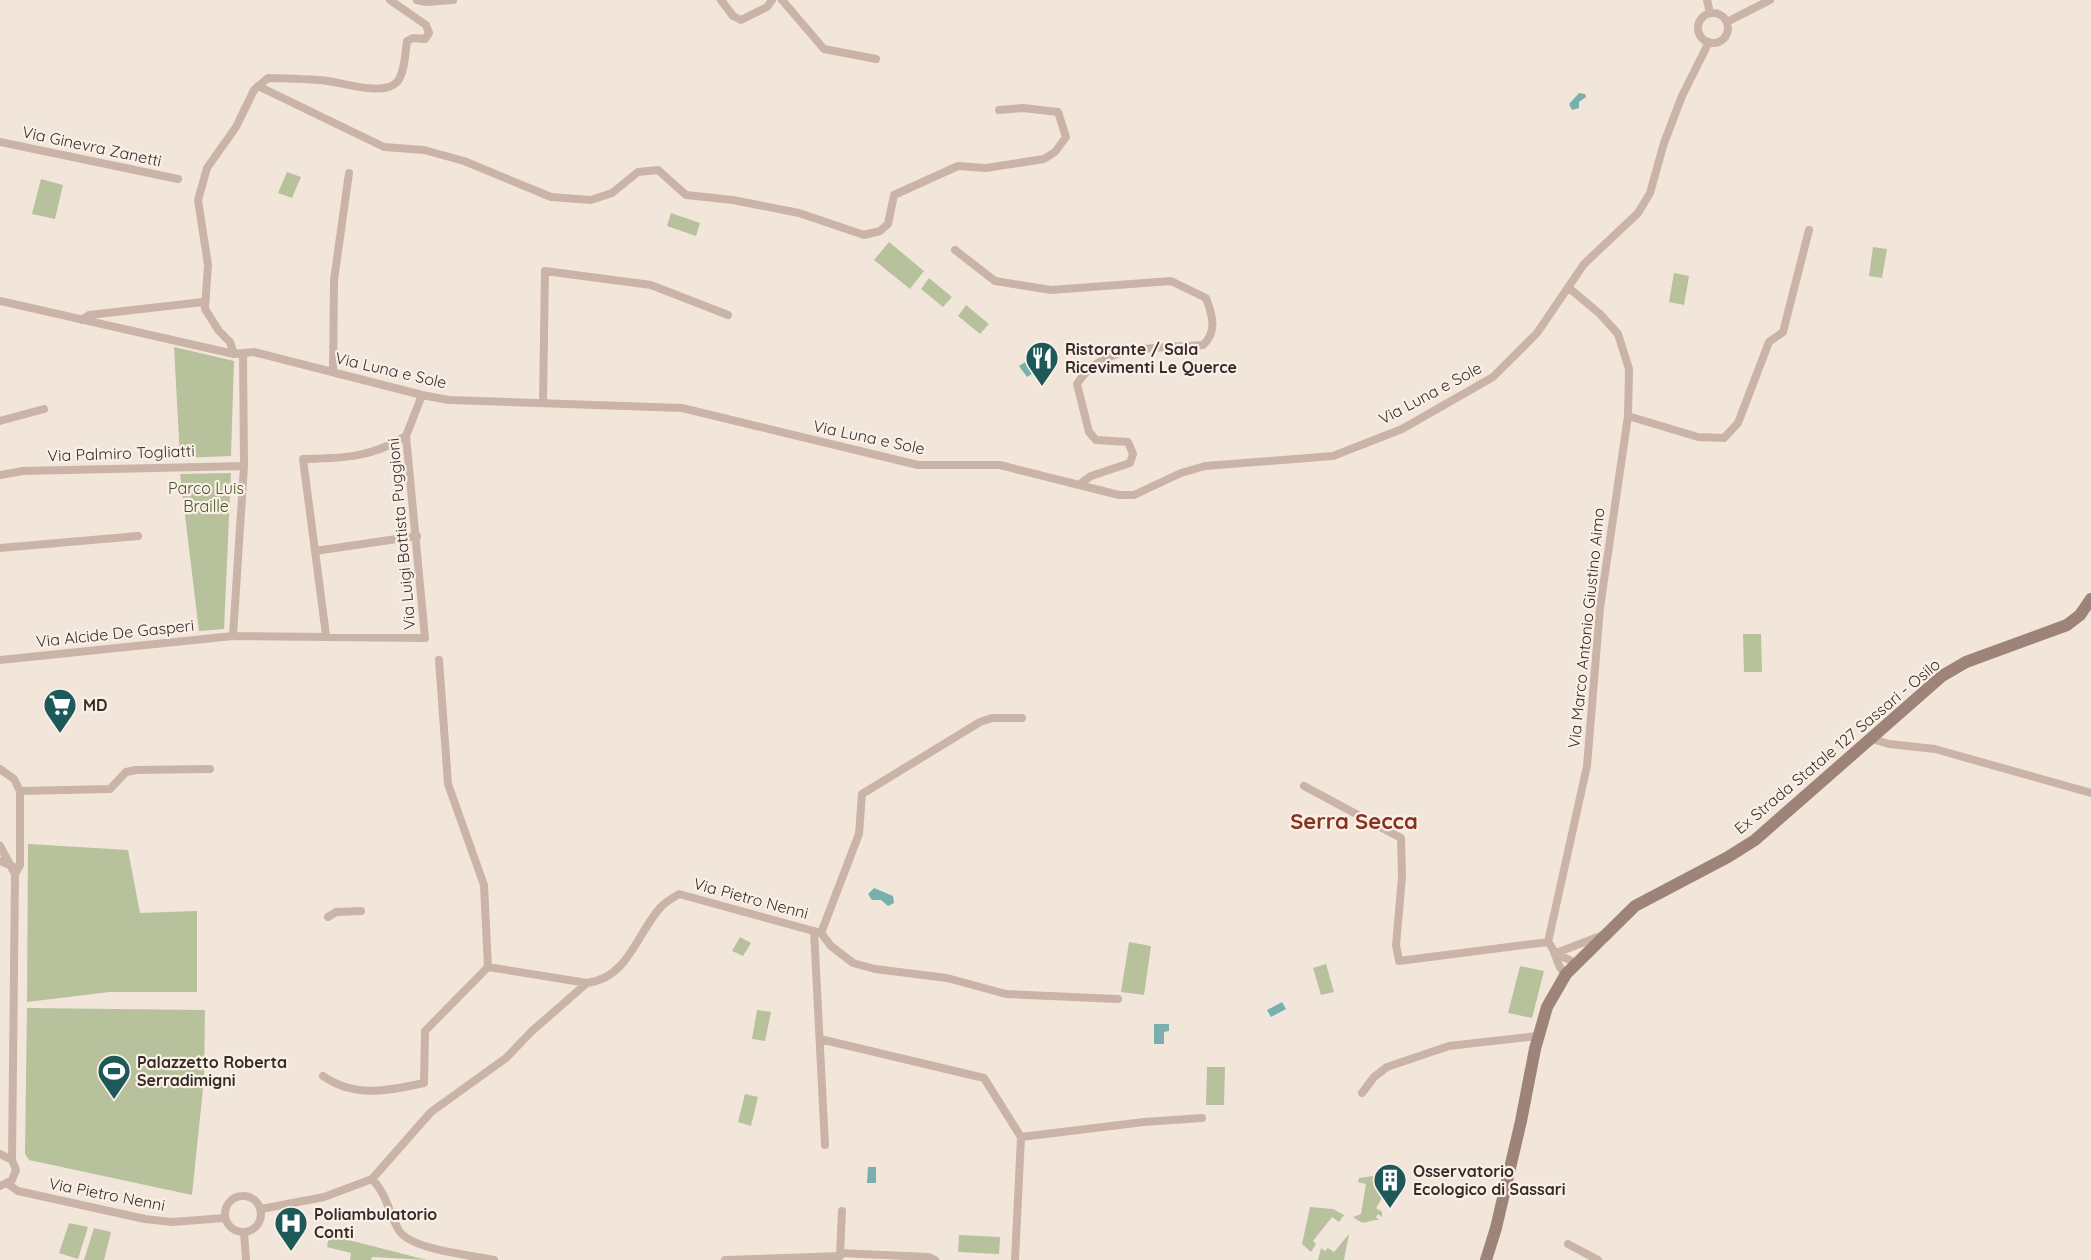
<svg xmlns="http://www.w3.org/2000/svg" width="2091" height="1260" font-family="Quicksand,sans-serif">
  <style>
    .green { fill: #b7c19b }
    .water { fill: #79b0ae }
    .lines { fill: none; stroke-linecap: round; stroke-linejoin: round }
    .minor { stroke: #cab4a7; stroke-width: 8 }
    .secondary { stroke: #9e8378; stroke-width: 12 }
    .labels { text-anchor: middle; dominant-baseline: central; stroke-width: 4.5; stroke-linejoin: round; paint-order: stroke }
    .street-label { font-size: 16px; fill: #372b27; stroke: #faf0e7 }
    .poi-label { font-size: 16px; font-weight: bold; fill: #372b27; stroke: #faf0e7; text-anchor: start }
    .park-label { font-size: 16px; fill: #49552b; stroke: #faf0e7 }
    .district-label { font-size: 22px; font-weight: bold; fill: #87311f; stroke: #faf0e7 }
  </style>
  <rect width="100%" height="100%" fill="#f2e6db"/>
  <path class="green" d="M287,172L301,177L292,198L278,193Z
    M41,179L63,185L55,219L32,214Z
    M671,213L700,223L696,236L667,226Z
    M889,242L924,271L910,289L874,260Z
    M1873,247L1887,249L1882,278L1869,276Z
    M1674,273L1689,276L1684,305L1669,302Z
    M929,278L952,297L943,307L921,289Z
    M966,305L989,324L980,334L958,316Z
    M174,347L234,361L231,456L180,458Z
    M231,473L224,629L199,631L180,474Z
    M1743,634H1761L1762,672H1744Z
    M28,844L128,850L140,913L197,911V992H110L27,1002Z
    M740,937L751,943L743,956L732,951Z
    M1129,942L1151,946L1144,995L1121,992Z
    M1326,964L1334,992L1321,995L1313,968Z
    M1520,966L1544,971L1532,1018L1508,1013Z
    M27,1008L205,1010L204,1079L192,1195L29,1160L25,1154Z
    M757,1010L771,1012L765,1041L752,1039Z
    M1207,1067H1225L1224,1105H1206Z
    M745,1094L758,1097L751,1126L738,1122Z
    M1392,1164L1401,1166L1376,1208L1382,1212V1217L1378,1214L1376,1217L1379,1220C1366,1219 1367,1228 1353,1217L1361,1214L1366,1184L1358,1182L1359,1178L1373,1176Z
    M1310,1207L1333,1209L1344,1215L1339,1222L1332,1217L1313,1241L1316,1244L1311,1252L1302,1244Z
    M69,1223L88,1227L78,1259L59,1253Z
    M94,1228L111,1232L104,1260H84Z
    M1349,1234L1344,1260H1318L1321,1248L1325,1251L1328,1248L1334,1252Z
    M329,1235L427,1260L372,1257L371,1260H350L351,1253L327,1247Z
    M959,1235L1000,1237L999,1254L958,1252Z"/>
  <path class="water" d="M1579,93L1585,94L1586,97L1579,102V108L1572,110L1569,104Z
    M1046,349L1054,360L1027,377L1019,366Z
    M874,888L893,896L894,903L888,906L881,900H872L868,894Z
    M1282,1002L1286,1009L1271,1017L1267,1010Z
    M1154,1024H1169V1031L1164,1032V1044H1154Z
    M868,1167H876V1183H867Z"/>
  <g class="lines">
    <path class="minor" d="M417,0L426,2L453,0
      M721,0L733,16L741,20L767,7L772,0
      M782,0L824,49L876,59
      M1707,0L1710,13
      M1698 28a15 15 0 1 1 30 0a15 15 0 1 1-30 0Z
      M1727,22L1770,0
      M258,86L384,147L424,150L464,161L551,197L591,200L612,193L638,172L658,170L686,195L733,200L799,213L864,235L880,231L888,224L894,195L958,166L986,168L1044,159L1055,152L1066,137L1058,112L1023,108L999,110
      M0,142L178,179
      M955,250L995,281L1051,290L1171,281L1206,298C1212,314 1218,332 1203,345C1160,349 1102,342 1077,384L1089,432L1096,440L1128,442L1133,454L1130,463L1091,476L1080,484
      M0,301L234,354L254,352L422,395L449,400L682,408L918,465H1000L1119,495H1134L1181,473L1205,466L1333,456L1402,429L1493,377L1537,333L1584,264L1638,213L1650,193L1664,143L1682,96L1709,42
      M82,320L89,315L203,302
      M234,354L230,342L219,331L205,309L208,265L198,200L207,168L236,127L254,90L268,78C285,78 302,79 319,80C337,80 382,98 397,82C405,73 405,53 407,41L413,38L425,39L429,33L426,25L390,0
      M333,372L334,280L349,173
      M543,403L545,271L651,285L728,315
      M1628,416L1698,437L1724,438L1738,423L1769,342L1783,332L1809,230
      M0,421L44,409
      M0,475L23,471L244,466
      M0,548L138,536
      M315,551L417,536
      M326,635L303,459C343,458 371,458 406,436
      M233,636L244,466L243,353
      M0,660L233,636L425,638L406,436L422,395
      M439,660L448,784L484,885L488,967L587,983
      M1872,739L1889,744L1935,749L2091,793
      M0,769L14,779L20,791V865L15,874
      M1304,786L1401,838L1402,877L1396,945L1399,961L1548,942
      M20,791L110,789L126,772L136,770L210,769
      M0,846L15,874L12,1160
      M0,861L12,866
      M328,917L336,912L361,911
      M814,931L825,1145
      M821,933L831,946L853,963L875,969L947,978L1006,994L1118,999
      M1556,953L1603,935
      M1556,953L1575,963
      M1566,974C1556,968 1557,951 1548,942L1587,766L1600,608L1628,416L1629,369L1618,334L1600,314L1569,288
      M820,1039L984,1078L1021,1137L1015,1260
      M323,1076C354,1098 388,1091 424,1083L425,1031L488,967
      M1362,1093L1374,1077L1387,1067L1449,1046L1538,1036
      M1021,1137L1144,1122L1202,1118
      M0,1154L12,1160L16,1170L12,1180L0,1186
      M372,1179C386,1193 389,1212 398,1229C409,1250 471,1255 494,1260
      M8,1184L18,1191L145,1219L172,1222L225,1218
      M225 1214a18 18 0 1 1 36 0a18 18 0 1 1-36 0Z
      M261,1209L324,1197L372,1179L431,1112L506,1058L532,1031L587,983C628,978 636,935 660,908C665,902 673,898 679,894L821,933L859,834L862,794L980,722L992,718H1022
      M244,1232L246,1260
      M1568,1244L1598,1260
      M840,1253L929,1257L935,1260
      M840,1255L842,1211
      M725,1260L840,1256"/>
    <path class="secondary" d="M1486,1260L1496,1228L1521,1121L1535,1049L1547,1007L1566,974L1635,906L1728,857L1755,840L1942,676L1966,662L2067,625L2080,615L2091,599"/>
  </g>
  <defs>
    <symbol id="restaurant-pin" viewBox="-11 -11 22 30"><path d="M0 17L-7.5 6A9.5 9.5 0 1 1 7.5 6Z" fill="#1c5958" stroke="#faf0e7"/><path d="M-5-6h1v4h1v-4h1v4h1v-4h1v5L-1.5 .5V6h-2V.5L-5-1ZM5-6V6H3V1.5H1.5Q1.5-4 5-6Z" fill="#fff"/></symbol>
    <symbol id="supermarket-pin" viewBox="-11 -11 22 30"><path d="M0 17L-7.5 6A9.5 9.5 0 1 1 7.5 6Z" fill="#1c5958" stroke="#faf0e7"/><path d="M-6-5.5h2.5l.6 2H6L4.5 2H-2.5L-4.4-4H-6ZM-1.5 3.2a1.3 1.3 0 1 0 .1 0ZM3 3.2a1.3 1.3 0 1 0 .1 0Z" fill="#fff"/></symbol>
    <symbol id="stadium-pin" viewBox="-11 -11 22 30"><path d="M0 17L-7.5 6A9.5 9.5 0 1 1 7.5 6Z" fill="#1c5958" stroke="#faf0e7"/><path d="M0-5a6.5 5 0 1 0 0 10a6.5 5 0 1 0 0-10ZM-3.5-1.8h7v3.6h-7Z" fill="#fff"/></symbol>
    <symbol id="building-pin" viewBox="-11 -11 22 30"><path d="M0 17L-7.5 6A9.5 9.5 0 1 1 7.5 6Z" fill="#1c5958" stroke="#faf0e7"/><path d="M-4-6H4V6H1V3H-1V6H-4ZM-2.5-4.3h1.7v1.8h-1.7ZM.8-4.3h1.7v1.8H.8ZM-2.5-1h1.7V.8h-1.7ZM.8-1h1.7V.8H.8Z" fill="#fff"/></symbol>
    <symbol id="hospital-pin" viewBox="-11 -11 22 30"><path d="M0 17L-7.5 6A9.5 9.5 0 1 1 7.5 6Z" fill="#1c5958" stroke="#faf0e7"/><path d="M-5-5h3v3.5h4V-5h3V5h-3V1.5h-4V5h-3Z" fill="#fff"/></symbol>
  </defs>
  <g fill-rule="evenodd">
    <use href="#restaurant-pin" x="1023" y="339" width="38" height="52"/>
    <use href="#supermarket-pin" x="41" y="686" width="38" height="52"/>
    <use href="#stadium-pin" x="95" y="1052" width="38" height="52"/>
    <use href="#building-pin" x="1371" y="1161" width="38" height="52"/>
    <use href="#hospital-pin" x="272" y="1204" width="38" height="52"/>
  </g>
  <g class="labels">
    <g class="street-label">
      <text transform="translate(92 146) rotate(12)">Via Ginevra Zanetti</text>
      <text transform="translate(391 370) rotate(13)">Via Luna e Sole</text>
      <text transform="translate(1430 393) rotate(-28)">Via Luna e Sole</text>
      <text transform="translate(869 437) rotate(12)">Via Luna e Sole</text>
      <text transform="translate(121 453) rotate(-2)">Via Palmiro Togliatti</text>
      <text transform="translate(401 534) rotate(-95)">Via Luigi Battista Puggioni</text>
      <text transform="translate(1586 628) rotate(-84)">Via Marco Antonio Giustino Aimo</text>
      <text transform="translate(115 633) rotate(-6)">Via Alcide De Gasperi</text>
      <text transform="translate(1837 746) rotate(-40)">Ex Strada Statale 127 Sassari - Osilo</text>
      <text transform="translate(751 898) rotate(15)">Via Pietro Nenni</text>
      <text transform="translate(107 1194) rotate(11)">Via Pietro Nenni</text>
    </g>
    <g class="poi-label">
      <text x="1065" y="349">Ristorante / Sala<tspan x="1065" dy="18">Ricevimenti Le Querce</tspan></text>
      <text x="83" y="705">MD</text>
      <text x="137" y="1062">Palazzetto Roberta<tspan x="137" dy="18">Serradimigni</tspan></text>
      <text x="1413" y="1171">Osservatorio<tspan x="1413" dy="18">Ecologico di Sassari</tspan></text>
      <text x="314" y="1214">Poliambulatorio<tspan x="314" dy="18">Conti</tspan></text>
    </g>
    <g class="park-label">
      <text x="206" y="488">Parco Luis<tspan x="206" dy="18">Braille</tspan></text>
    </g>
    <g class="district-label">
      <text x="1354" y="821">Serra Secca</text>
    </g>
  </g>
</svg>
